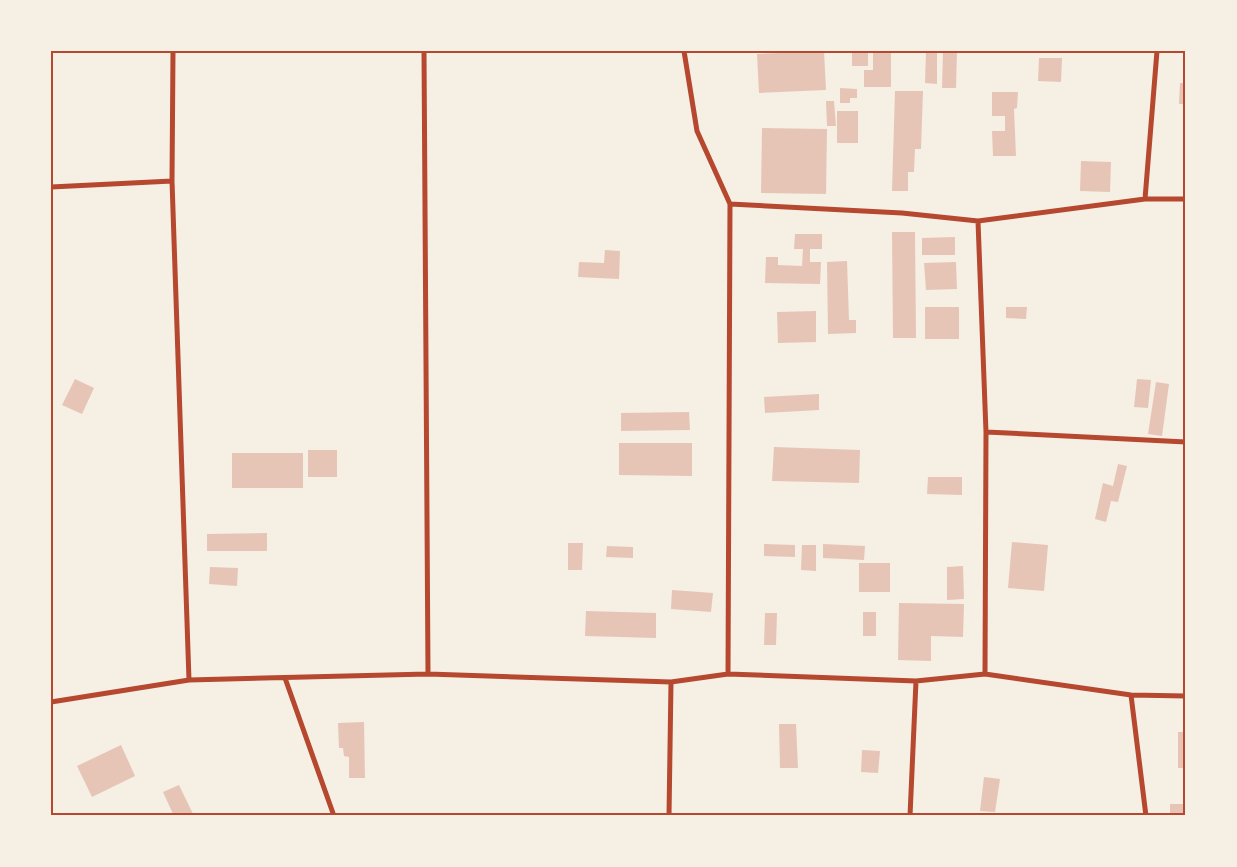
<svg xmlns="http://www.w3.org/2000/svg" width="1237" height="867" font-family="'Fira Sans Condensed',sans-serif">
  <style>
    .building { fill: #e6c5b7 }
    .lines { fill: none; stroke-linecap: round; stroke-linejoin: round }
    .minor { stroke: #b5482f; stroke-width: 5 }
    .neatline { fill: none; stroke: #b5482f; stroke-width: 2 }
  </style>
  <rect width="100%" height="100%" fill="#f6efe4"/>
  <path class="building" d="M824,51L826,90L759,93L757,54Z
    M852,51H868V66H852Z
    M873,51H891V87H864V70H873Z
    M926,51H937V84L925,83Z
    M943,51H957L956,88H942Z
    M1039,58H1062L1061,82L1038,81Z
    M1180,83H1186V104H1179Z
    M840,88L857,89V98H850V103H840Z
    M895,91H923L921,149H915L914,172H908V191H892Z
    M992,92H1018L1017,108L1014,109L1016,156H993L992,131H1005V116H992Z
    M826,101H834L836,126H827Z
    M837,111H858V143H837Z
    M762,128L827,129L826,194L761,193Z
    M1081,161L1111,162L1110,192L1080,191Z
    M892,232H915L916,338H893Z
    M795,234H822V249H810V262H821L820,284L765,283L766,257H778V265L802,266L803,249H794Z
    M955,237V255H922V238Z
    M605,250L620,251L619,279L578,277L579,262L604,263Z
    M847,261L849,320H856V333L828,334L827,262Z
    M956,262L957,289L926,290L924,263Z
    M925,307H959V339H925Z
    M1006,307H1027L1026,319L1006,318Z
    M816,311V342L778,343L777,312Z
    M75,379L94,388L82,414L62,405Z
    M1137,379L1151,380L1148,408L1134,407Z
    M1156,382L1169,384L1162,436L1148,434Z
    M819,394V410L765,413L764,397Z
    M689,412L690,430L621,431V413Z
    M619,443H692V476L619,475Z
    M774,447L860,450L859,483L772,481Z
    M308,450H337V477H308Z
    M232,453H303V488H232Z
    M1118,464L1127,466L1118,502L1111,501L1106,522L1095,519L1103,483L1113,486Z
    M928,477H962V495L927,494Z
    M267,533V551H207V534Z
    M1012,542L1048,545L1044,591L1008,588Z
    M568,543H583L582,570H568Z
    M764,544L795,545V557L764,556Z
    M823,544L865,546L864,560L823,558Z
    M802,545H816V571L801,570Z
    M607,546L633,547V558L606,557Z
    M859,563H890V592H859Z
    M963,566L964,599L947,600V567Z
    M210,567L238,568L237,586L209,584Z
    M672,590L713,593L711,612L671,609Z
    M899,603L964,604L963,637L931,636V661L898,660Z
    M586,611L656,613V638L585,636Z
    M863,612H876V636H863Z
    M765,613H777L776,645H764Z
    M364,722L365,778H349V757L344,756L343,748H339L338,723Z
    M779,724H796L798,768H780Z
    M1178,732H1186V768H1178Z
    M121,745L135,776L92,797L77,766Z
    M862,750L880,751L878,773L861,772Z
    M984,777L1000,779L995,812L980,811Z
    M179,785L194,816H174L163,792Z
    M1170,804H1186V816H1170Z"/>
  <g class="lines">
    <path class="minor" d="M173,51L172,181L189,680
      M424,51L428,674
      M684,51L697,131L730,204L728,674
      M51,187L172,181
      M1145,199L1157,51
      M730,204L902,213L978,221L1145,199H1186
      M978,221L986,432L985,674
      M986,432L1186,442
      M285,678L334,816
      M1131,695L1146,816
      M51,702L189,680L428,674L671,682L728,674L916,681L985,674L1131,695L1186,696
      M669,816L671,682
      M910,816L916,681"/>
  </g>
  <rect width="1237" height="867" fill="none" stroke="#f6efe4" stroke-width="105"/>
  <rect x="52" y="52" width="1132" height="762" class="neatline"/>
</svg>
